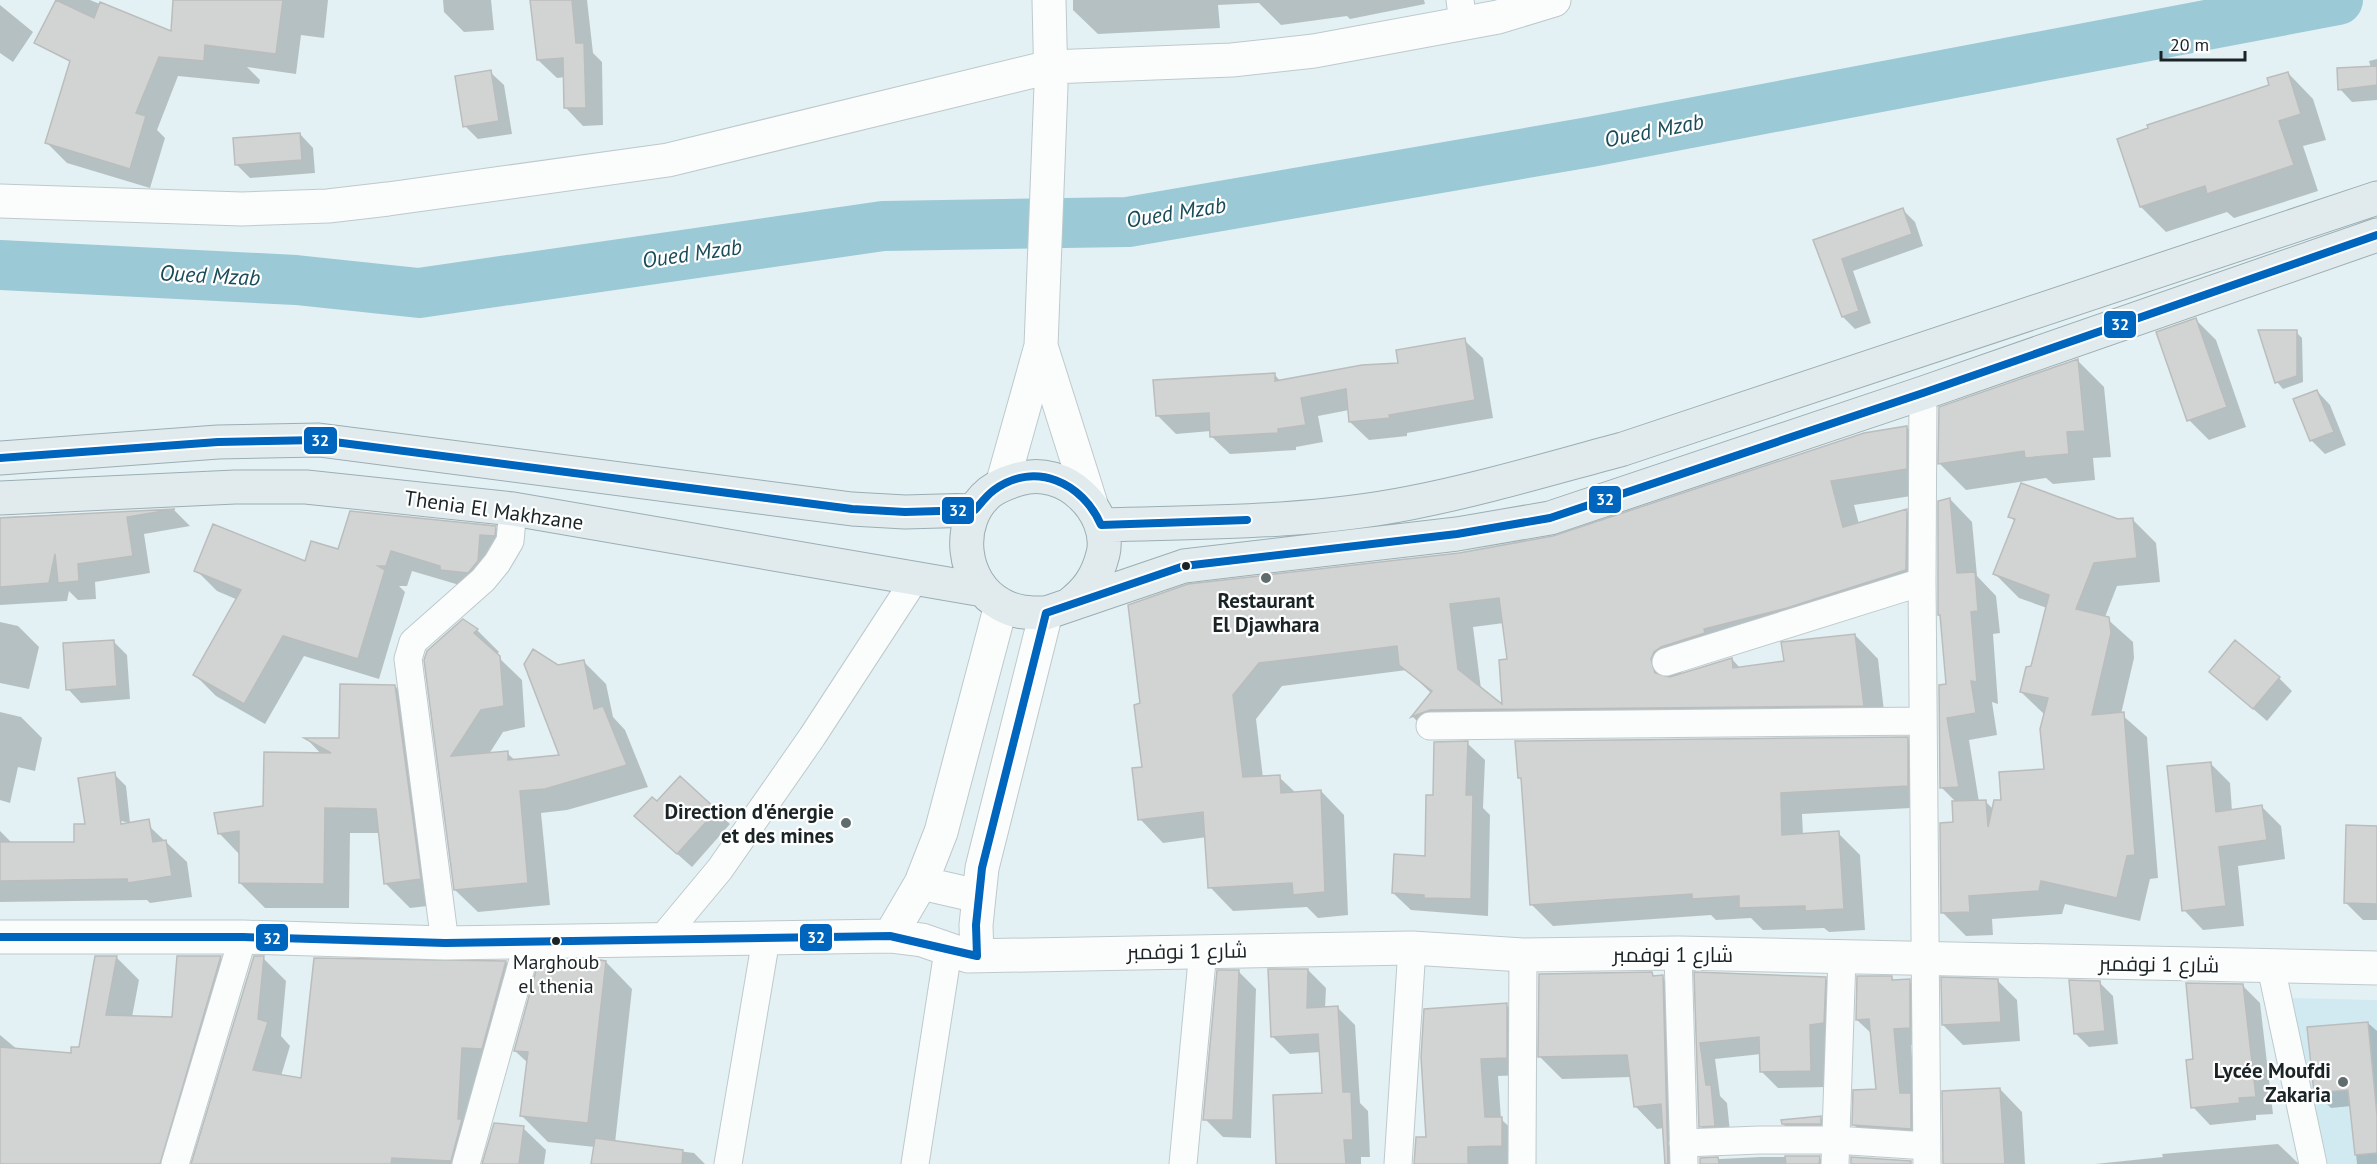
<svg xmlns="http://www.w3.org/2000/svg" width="2377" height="1164" font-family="'PT Sans',Cairo,sans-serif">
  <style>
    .built { fill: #d1eaf2 }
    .shadow { fill: #0003; fill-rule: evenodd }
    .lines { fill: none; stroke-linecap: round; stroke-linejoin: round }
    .river { stroke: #9cc9d6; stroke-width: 50 }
    .building { fill: #d2d4d4; stroke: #bbbdbc; stroke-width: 1.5; fill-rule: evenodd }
    .street-casing { stroke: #bec9cc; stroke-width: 29 }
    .secondary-casing { stroke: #bec9cc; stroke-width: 35 }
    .primary-casing { stroke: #9aaeb4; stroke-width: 35 }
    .street { stroke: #fbfdfd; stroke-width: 27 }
    .secondary { stroke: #fbfdfd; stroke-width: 33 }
    .primary { stroke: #e1ebed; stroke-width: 33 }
    .bus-1-casing { stroke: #fff; stroke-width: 12 }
    .bus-1 { stroke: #0065bd; stroke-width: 8 }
    .bus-dot { fill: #1a2426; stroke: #fff; stroke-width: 2 }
    .poi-dot { fill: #606c6e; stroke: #fff; stroke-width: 2 }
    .labels { text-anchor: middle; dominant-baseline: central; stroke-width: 4.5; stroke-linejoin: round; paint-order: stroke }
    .bus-label { font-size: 20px; fill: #1a2426; stroke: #fff }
    .street-label { font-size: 21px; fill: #1a2426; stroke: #fff }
    .poi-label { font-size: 21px; font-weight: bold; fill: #1a2426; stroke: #fff; text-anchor: end }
    .water-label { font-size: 22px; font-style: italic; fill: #194b58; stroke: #fff }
    .line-badge { stroke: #fff; stroke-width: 2 }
    .badge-label { font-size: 16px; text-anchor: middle; font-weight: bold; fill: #fff }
  </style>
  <rect width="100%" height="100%" fill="#e3f1f4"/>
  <path class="built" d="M2291,998L2377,1000V1164H2328Z"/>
  <path class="shadow" d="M57,0H90L200,44L183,0H328L324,38L301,35L296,74L247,67L260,80L259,84L178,76L157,130L165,138L150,188L67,163L47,143L73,55L49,16Z
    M443,0H491L494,30L464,32L444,12Z
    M532,0H587L593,53L602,62L603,125L583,126L565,107V77L557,78L538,60Z
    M1073,0H1424L1425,4L1350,19L1347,16L1281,25L1259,3L1218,5L1220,28L1098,34L1073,10Z
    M0,5L33,32L13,62L0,53Z
    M2377,59V100L2352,102L2340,89L2371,68L2369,61Z
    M490,72L504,85L512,134L478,139L465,126Z
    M2288,73L2313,99L2326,140L2303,146L2318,191L2234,218L2227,212L2166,232L2141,207Z
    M300,134L313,148L315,173L250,178L237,165Z
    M1903,210L1915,222L1923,246L1853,271L1871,323L1855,329L1843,317L1815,241Z
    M2196,320L2216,340L2246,427L2209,440L2189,420Z
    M2296,332L2302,338L2303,382L2283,389L2277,382Z
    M1464,340L1483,358L1493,418L1407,433V436L1369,440L1350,422L1349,410L1318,416L1323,442L1296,447V450L1230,454L1211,436V431L1176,434L1157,415L1274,374L1281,382L1400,364Z
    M2078,361L2104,387L2111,457L2093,458L2095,480L2053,484L2046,478L1966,490L1940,464V408Z
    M2317,391L2330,405L2346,445L2325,454L2311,440Z
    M1907,427L1930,451V493L1854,505L1859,524L1906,511L1930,535L1929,594L1811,631L1727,652L1728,657L1685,670L1677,676L1732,659L1741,669L1786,662L1855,635L1878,659L1886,729L1454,733L1436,740L1413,717L1432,694L1407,670L1282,686L1256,719L1263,778L1279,777L1296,793L1321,791L1344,815L1348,915L1318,918L1307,907L1233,911L1210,887L1207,837L1163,843L1140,819L1144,768L1136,706L1459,554L1554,538ZM1504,623L1508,661L1504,707L1481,689L1473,627Z
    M1950,499L1972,522L1977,576L1996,596L2000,633L1993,634L1998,704L1992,702L1997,735L1969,740L1979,802L1985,801L1994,810L2045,770V715L2021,692L2032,668L2047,608L2019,598L1995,574L2015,522L2010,516L2132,519L2156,543L2160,582L2117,586L2105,617L2133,642L2134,658L2121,714L2147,737L2158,878L2150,879L2140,921L2065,904L2062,914L1992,919L1993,935L1966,936L1942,912L1956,802L1941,787L1947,686Z
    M174,510L190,526L144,534L150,573L95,582L96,599L78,600L69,591L67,601L0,605V517Z
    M495,527L516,548L463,591L456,584L412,571L407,586H399L405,592L379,679L304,656L265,724L216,696L195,675L238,600L217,591L196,570L306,563L339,551Z
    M0,622L18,626L39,647L29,689L0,683Z
    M477,630L499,652L496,655L522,680L525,727L503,732L489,754L507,753L516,761L561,757L558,666L584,662L606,684L613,717L625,730L648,787L567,810L541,813L550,905L478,912L455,890L426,660Z
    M113,641L127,655L130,699L81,703L68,689Z
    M2211,672L2279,678L2292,691L2267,721Z
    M395,686L420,712L445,904L410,908L385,883L380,833H350L349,908H265L240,883V855L219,833L264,807L322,755L307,739L341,740Z
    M0,712L21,717L42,738L35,771L18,767L10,803L0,800Z
    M1907,738L1929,761V807L1802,814L1803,835L1838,833L1860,855L1865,930L1829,932L1824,928L1763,930L1751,918L1716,920L1711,915L1553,926L1531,904L1523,781L1520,778Z
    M1467,743L1485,760L1483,808L1490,815L1488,916L1411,910L1393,893L1426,857L1435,796Z
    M2210,763L2230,783L2232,811L2261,806L2281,826L2285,859L2238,866L2244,926L2203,930L2184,910Z
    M114,774L126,786L130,823L95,815Z
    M680,779L730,824L692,867L650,830L657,803Z
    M149,826L187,862L192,897L150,903L147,900L0,902V831L13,844L75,843Z
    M2377,827V920H2363L2345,902Z
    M116,957L139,980L132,1017L173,1018L220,957L243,980L188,1164H0V1035L18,1050L72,1055L80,1048Z
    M263,958L286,981L281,1036L290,1046L281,1076L302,1079L315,959L506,962L529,985L479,1164H193Z
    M606,962L632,989L615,1143L694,1153L705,1164H593L595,1147L548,1142L522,1116L528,1063L515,1051Z
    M1308,970L1326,988L1325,1008H1338L1355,1025L1360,1103L1368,1111L1370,1157H1361V1164H1279L1323,1095L1321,1052L1290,1054L1272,1036Z
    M1238,971L1256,989L1251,1138L1223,1137L1205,1119Z
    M1652,974L1656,977H1662L1685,999L1689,1164H1667L1664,1128L1657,1129L1635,1106L1631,1077L1562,1079L1540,1057Z
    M1696,974L1825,978L1841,995L1840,1039L1825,1041L1827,1087L1778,1088L1762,1072L1761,1054L1715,1059L1720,1096L1727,1103L1731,1142H1717L1700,1126Z
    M1891,978L1895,982L1909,981L1926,998L1927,1044L1911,1045L1915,1099L1927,1146L1871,1142L1854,1125L1877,1091L1872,1034L1857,1020Z
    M1997,980L2017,1000L2020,1041L1963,1045L1943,1025Z
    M2099,982L2113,996L2118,1044L2089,1047L2076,1034Z
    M2242,985L2260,1003L2273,1114L2256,1115V1120L2210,1125L2193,1107L2195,1060Z
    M1506,1005L1524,1022V1075L1498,1076L1501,1119L1519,1136V1164H1414L1417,1139H1428Z
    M2368,1023L2377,1031V1164H2357L2351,1106L2331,1108L2315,1093Z
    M2000,1089L2022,1112L2025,1164H1944Z
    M1820,1118L1834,1131L1797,1137L1783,1124Z
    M495,1124L523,1128L546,1150L544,1164H482Z
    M2278,1144L2299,1164H2095L2163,1157L2162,1154Z
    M1760,1157H1819L1826,1164H1700L1701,1160Z"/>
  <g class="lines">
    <path class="river" d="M0,265L296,280L419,293L883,226L1128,222L1590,142L2338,0"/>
  </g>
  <path class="building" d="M56,0L94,18L100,2L171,31L173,0H283L276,54L205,45L204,61L159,57L136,113L146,116L130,169L45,143L70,61L34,43Z
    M530,0H572L576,43H584L586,108H564L563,58L537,60Z
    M2377,66V85L2338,90L2337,68Z
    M491,70L499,121L463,127L455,76Z
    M2288,72L2301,114L2279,121L2294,165L2207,194L2205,186L2140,207L2117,139L2148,128L2147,125L2269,85L2267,78Z
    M300,133L302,160L235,165L233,138Z
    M1903,208L1912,234L1842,259L1859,311L1842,317L1813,240Z
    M2196,318L2227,407L2187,421L2156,332Z
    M2258,330H2297V376L2275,383Z
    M1465,338L1475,400L1389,415L1390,418L1349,422L1346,389L1301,398L1306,425L1278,429V433L1210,437L1209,413L1156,416L1153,380L1275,373V381L1362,365L1398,363L1396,350Z
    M2078,359L2085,431L2067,432L2069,454L2025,458L2024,451L1938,464L1939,407Z
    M2317,390L2334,432L2310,441L2293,399Z
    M1907,426V469L1831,481L1843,527L1907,509L1906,570L1787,608L1704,629L1705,633L1661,647L1654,652L1651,659L1655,673L1670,677L1732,658L1733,668L1784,661L1781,642L1855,634L1864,706L1430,710L1411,717L1432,691L1399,665L1397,646L1259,663L1233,695L1243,777L1280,775L1281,793L1321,790L1325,892L1293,895L1292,883L1208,888L1203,812L1138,820L1132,768L1142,767L1134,705L1140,703L1128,605L1188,584L1459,553L1553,536L1864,433ZM1499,598L1507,659L1499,660L1502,704L1458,669L1450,604Z
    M2021,483L2118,519L2133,518L2137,558L2094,563L2076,609L2109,617L2111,633L2092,715L2124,712L2135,855L2127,856L2117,898L2041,881L2039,891L1969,896L1970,912L1941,913L1940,823L1953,822L1952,801L1986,800L1988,827L1994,800H2001L1999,772L2044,769L2040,729L2048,698L2020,692L2026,667L2031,666L2049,595L1993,574L2015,519L2008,517Z
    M1950,498L1957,573L1975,572L1978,611L1971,612L1977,682L1971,681L1976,713L1947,718L1959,787L1940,788L1939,685L1946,684L1940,615H1938V501Z
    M175,509L127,517L133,556L78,564L79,581L58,583L55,554L49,583L0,587V518Z
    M350,511L496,526L495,536L480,535L478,561L468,573L440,570V566L391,551L386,566H378L385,570L358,659L283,636L244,704L193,675L241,590L194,571L213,524L305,561L311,541L338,549Z
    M463,619L478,629L474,633L500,656L504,706L481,710L451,756L508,751V760L559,755L524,664L533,649L558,665L584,660L594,709L603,706L627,765L545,789L520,791L528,883L454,890L424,660L427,651Z
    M114,640L117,686L66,690L63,643Z
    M2235,640L2280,677L2253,709L2209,672Z
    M340,684L395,685L421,879L384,884L376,809L325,808L324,884L239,883V831L218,834L214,813L263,806L264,752L331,753L304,738H339Z
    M1908,737V786L1781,793L1782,835L1839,831L1844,909L1805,911V906L1739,908V896L1692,899V894L1530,905L1521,778H1518L1515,741Z
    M1468,741L1466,795H1473L1471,899L1424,898V895L1392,893L1394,854L1425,856L1426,795H1433L1434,742Z
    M2211,762L2216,812L2262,805L2267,840L2219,847L2226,906L2182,911L2167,766Z
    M115,772L121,824L149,819L153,842L166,840L172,876L128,883L127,879L0,881V842H74V824H85L78,778Z
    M680,776L717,810L677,854L634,816L652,797L657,801Z
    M2346,825L2377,826V904L2344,903Z
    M95,956H117L106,1015L172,1017L177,956H221L160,1164H0V1047L71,1053V1047H79Z
    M254,956H264L258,1019L268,1022L253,1070L301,1078L314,958L506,961L482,1049L462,1048L458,1119H462L451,1161L392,1158L391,1164H191Z
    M593,959L606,961L588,1123L520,1116L528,1052L514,1051L539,960Z
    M1268,969H1308L1307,1008L1338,1006L1343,1092H1351L1353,1140H1344L1346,1164H1276L1273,1095L1322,1093L1318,1034L1271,1037Z
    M1217,970H1239L1233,1120H1203Z
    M1652,972L1653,976L1663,975L1668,1164H1665L1661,1104L1634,1107L1627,1055L1538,1057L1539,974Z
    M1694,972L1826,977L1824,1023L1810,1025L1811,1071L1760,1072L1759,1037L1700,1043L1706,1085H1711L1715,1126L1699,1127Z
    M1857,976H1892V980L1910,979V1028L1894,1029L1900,1093H1911V1129L1852,1125L1853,1090L1876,1089L1869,1019L1856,1020Z
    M1941,977L1998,979L2001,1022L1942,1025Z
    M2069,980L2100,981L2105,1031L2074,1034Z
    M2186,983L2243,984L2256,1097L2239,1098L2240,1103L2191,1108L2186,1060L2193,1059Z
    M1507,1003V1058L1481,1059L1485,1117H1502V1146L1468,1147V1164H1414L1416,1137H1426L1421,1057L1424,1009Z
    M2368,1022L2377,1115V1153L2355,1155L2348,1090L2314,1093L2307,1027Z
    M2000,1088L2005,1164H1943L1942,1091Z
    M1821,1116V1124H1782L1781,1120Z
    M494,1123L524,1126L519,1164H482Z
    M595,1138L683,1150L682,1164H591Z
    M1785,1156H1820L1819,1164H1786Z
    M1718,1157L1719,1164H1700V1158Z
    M1851,1157L1911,1161V1164H1851Z"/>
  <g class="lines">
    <defs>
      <path id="street" d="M1460,0L1463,23
        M1923,393L1922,582L1927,1164
        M1666,662L1922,582
        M1430,726L1923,721
        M660,941L720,869L812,737L915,579
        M445,943L408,659L413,642L483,580L497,563L510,541L513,509
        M1678,953L1684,1164
        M2271,967L2313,1164
        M1683,1143L1760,1140H1835L1927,1146
        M175,1164L243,937
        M466,1164L528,942
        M728,1164L766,939
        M915,1164L948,951
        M1183,1164L1203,950
        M1398,1164L1412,948
        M1522,1164L1523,955
        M1835,1164L1842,957"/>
      <path id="secondary" d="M0,201L242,209L328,206L388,199L668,160L1050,67L1232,60L1314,51L1498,17L1554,0
        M1041,346L1091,504
        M1002,485L1041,346L1051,86L1049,0
        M921,883L978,896
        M890,936L921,883L941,832L1001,605
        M0,937H243L445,943L890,936L922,940L968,956L1412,948L1523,955L1678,953L2377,968
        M977,956L976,925L982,868L1046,613"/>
      <path id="primary" d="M0,458L218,442L319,440L852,509L905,512L975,510
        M0,498L235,487H306L513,509L983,590
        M1101,525C1204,522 1309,523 1410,503C1482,489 1552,468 1623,449L2377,198
        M1069,605C1087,591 1097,578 1103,554C1108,533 1097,510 1082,496C1066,480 1041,472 1019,479C1009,482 999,485 990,492C954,521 961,584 1002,605C1016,613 1030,613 1046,613L1184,566L1457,534L1550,518L1923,393L2377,235"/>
    </defs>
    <use href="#street" class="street-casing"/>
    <use href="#secondary" class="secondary-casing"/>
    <use href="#primary" class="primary-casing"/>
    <use href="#street" class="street"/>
    <use href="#secondary" class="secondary"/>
    <use href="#primary" class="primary"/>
    <defs>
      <path id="bus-1" d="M0,458L218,442L319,440L852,509L905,512L975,510C981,503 987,495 994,490C1035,460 1083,483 1101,525L1247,520
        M0,937H243L445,943L890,936L977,956L976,925L982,868L1046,613L1184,566L1457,534L1550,518L1923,393L2377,235"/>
    </defs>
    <use href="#bus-1" class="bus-1-casing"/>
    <use href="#bus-1" class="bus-1"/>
  </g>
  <g class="bus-dot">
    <circle cx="1186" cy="566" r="5"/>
    <circle cx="556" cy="941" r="5"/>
  </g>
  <g class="poi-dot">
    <circle cx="1266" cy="578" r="6"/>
    <circle cx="846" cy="823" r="6"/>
    <circle cx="2343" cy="1082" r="6"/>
  </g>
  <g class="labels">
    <g class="bus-label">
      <text x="556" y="962">Marghoub<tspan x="556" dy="24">el thenia</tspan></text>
    </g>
    <g class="street-label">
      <text transform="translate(494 510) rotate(8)">Thenia El Makhzane</text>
      <text transform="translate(1187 951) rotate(-1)">شارع 1 نوفمبر</text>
      <text x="1673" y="954">شارع 1 نوفمبر</text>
      <text transform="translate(2159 964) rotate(1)">شارع 1 نوفمبر</text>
    </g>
    <g class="poi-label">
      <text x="1266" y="600" text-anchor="middle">Restaurant<tspan x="1266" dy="24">El Djawhara</tspan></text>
      <text x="834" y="811">Direction d'énergie<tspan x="834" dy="24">et des mines</tspan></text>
      <text x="2331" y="1070">Lycée Moufdi<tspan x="2331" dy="24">Zakaria</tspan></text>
    </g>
    <g class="water-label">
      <text transform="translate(1654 130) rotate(-11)">Oued Mzab</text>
      <text transform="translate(1176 212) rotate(-9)">Oued Mzab</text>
      <text transform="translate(692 253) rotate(-8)">Oued Mzab</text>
      <text transform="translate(210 275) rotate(3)">Oued Mzab</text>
    </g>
  </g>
  <g class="line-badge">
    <rect x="2103" y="310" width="34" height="29" rx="6" fill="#0065bd"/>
    <rect x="303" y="426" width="35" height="29" rx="6" fill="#0065bd"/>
    <rect x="1588" y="485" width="34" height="29" rx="6" fill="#0065bd"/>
    <rect x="941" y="496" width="34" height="29" rx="6" fill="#0065bd"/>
    <rect x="799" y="923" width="34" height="29" rx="6" fill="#0065bd"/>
    <rect x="255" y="923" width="34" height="29" rx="6" fill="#0065bd"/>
  </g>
  <g class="badge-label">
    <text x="2120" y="330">32</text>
    <text x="320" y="446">32</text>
    <text x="1605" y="505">32</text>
    <text x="958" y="516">32</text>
    <text x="816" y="943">32</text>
    <text x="272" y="944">32</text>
  </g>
  <path d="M2161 51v9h84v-9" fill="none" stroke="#1a2426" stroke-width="3"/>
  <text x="2170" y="51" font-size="18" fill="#1a2426" stroke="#ffffff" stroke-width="4.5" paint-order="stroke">20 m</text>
</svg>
